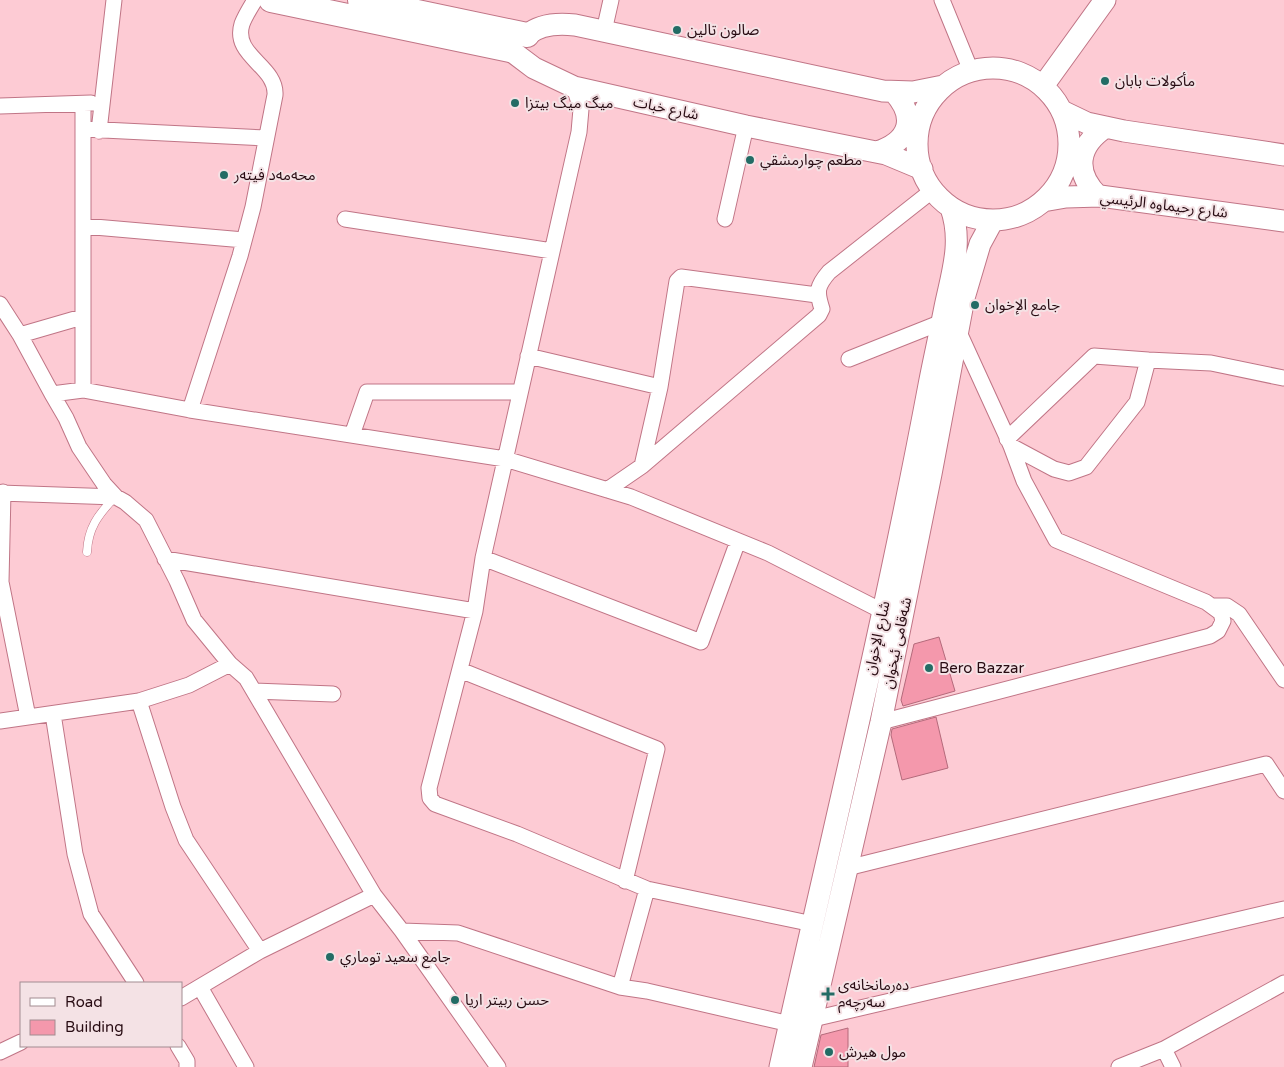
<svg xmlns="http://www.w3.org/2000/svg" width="1284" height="1067" font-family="'Varela Round','Noto Sans Arabic',sans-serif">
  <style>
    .building { fill: #f498ac; stroke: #b46a7b }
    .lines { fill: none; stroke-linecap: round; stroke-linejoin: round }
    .lane-casing { stroke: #c07586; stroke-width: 9 }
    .street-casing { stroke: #c07586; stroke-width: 17 }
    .secondary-casing { stroke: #c07586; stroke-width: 23 }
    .primary-casing { stroke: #c07586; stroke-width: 26 }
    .lane { stroke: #fff; stroke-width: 8 }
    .street { stroke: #fff; stroke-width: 15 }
    .secondary { stroke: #fff; stroke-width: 21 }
    .primary { stroke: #fff; stroke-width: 24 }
    .poi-dot { fill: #236c65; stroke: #f4e2e5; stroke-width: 2 }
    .labels { text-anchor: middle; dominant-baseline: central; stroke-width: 4; stroke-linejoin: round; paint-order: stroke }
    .poi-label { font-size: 15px; fill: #280c13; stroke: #f4e2e5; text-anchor: start }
    .street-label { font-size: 15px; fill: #280c13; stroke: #f4e2e5 }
  </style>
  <rect width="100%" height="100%" fill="#fdcbd4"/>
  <path class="building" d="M939,637L955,691L903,706L901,700L914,644Z
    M936,717L948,768L902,780L891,735L892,729Z
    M848,1028V1067H814L821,1035Z"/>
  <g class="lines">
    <defs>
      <path id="lane" d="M87,552C88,528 98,515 114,498"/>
      <path id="street" d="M942,0L971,71
        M604,31L611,0
        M574,87L581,109L579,132L483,558L475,611L429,788L430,798L435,804L517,834L647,889L813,924
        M83,104V390L52,394L66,418L79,447L104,484L116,497L125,502L146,520L177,581L194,620L230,664L246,678L374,895L402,931L498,1067
        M0,106L91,103
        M83,129L266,138
        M99,131L114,0
        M345,219L552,251
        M725,219L746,126
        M83,226L244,240
        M0,304L20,335L52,394
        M20,335L82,317
        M528,356L660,387
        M849,359L942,322
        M1148,360L1211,363L1283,378
        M83,390L190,410L505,459L631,497L768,553L882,611
        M190,410L240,256L253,207L275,95C277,66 232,56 242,24C245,16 250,8 255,0
        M352,435L367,392H520
        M1007,439L1094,356L1148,360L1137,402L1086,467L1069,473L1054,469L1011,446
        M642,466L660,387L677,281L681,277L817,295
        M607,490L642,466L819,315L822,309C816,291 817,286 829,272L933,190
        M3,492L1,582L28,717
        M0,493L116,497
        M483,558L701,642L738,541
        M165,559L475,611
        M1213,606H1227L1239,614L1284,680
        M460,670L657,749L625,881
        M254,691L333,694
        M139,701L173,807L186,840L260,951
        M53,714L75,854L91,914L136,983
        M0,721L139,701L189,685L230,664
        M881,722L1210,636L1218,631L1223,621L1221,613L1206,602L1056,540L1024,481L1011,446L958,330
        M847,868L1266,764L1284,791
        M402,931L458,933L620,987L647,991L790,1024
        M200,987L246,1067
        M620,987L647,889
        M181,998L260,951L374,895
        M813,1019L1284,909
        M178,1046L187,1061V1067
        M1164,1049L1173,1067
        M0,1052L21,1042
        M1119,1067L1164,1049L1284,983"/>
      <path id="secondary" d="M527,35C540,24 558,23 575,25L883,91L913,92L943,86
        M510,50L534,68L574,87L746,126L886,154L922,169
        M917 144a76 76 0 1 1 152 0a76 76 0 1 1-152 0Z
        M1043,86L1105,0
        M1062,111L1087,123L1124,131L1284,155
        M877,152C910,141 917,118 894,92
        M1098,196C1074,172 1077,146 1106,127
        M1043,201L1066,197L1100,196L1284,221
        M780,1067C831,840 886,614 929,385C934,359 940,333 945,307C952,273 963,242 951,208
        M801,1067L881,722L931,474L964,298L980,244L993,220"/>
      <path id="primary" d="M271,0L510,50
        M360,0L527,35"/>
    </defs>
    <use href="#lane" class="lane-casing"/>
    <use href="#street" class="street-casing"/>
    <use href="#secondary" class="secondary-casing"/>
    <use href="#primary" class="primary-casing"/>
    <use href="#lane" class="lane"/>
    <use href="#street" class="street"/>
    <use href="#secondary" class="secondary"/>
    <use href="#primary" class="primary"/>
  </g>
  <g class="poi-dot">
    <circle cx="677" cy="30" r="5"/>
    <circle cx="1105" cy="81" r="5"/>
    <circle cx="515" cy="103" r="5"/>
    <circle cx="750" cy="160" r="5"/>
    <circle cx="224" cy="175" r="5"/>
    <circle cx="975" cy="305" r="5"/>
    <circle cx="929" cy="668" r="5"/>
    <circle cx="330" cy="957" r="5"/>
    <path d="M825.5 986.5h5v5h5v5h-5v5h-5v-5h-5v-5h5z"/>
    <circle cx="455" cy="1000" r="5"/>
    <circle cx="829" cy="1052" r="5"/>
  </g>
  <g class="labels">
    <g class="poi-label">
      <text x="687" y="30">صالون تالين</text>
      <text x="1115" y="81">مأكولات بابان</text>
      <text x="525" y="103">ميگ ميگ بيتزا</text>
      <text x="760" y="160">مطعم چوارمشقي</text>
      <text x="234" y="175">محەمەد فیتەر</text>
      <text x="985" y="305">جامع الإخوان</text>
      <text x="939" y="668">Bero Bazzar</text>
      <text x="340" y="957">جامع سعيد توماري</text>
      <text x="838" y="985">دەرمانخانەی<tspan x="838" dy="17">سەرچەم</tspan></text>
      <text x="465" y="1000">حسن ربيتر اريا</text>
      <text x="839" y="1052">مول هيرش</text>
    </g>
    <g class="street-label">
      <text transform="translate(666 108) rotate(12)">شارع خبات</text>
      <text transform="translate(1164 205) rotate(7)">شارع رحيماوه الرئيسي</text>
      <text transform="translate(877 638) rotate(-78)">شارع الإخوان</text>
      <text transform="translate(897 643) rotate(-78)">شەقامی ئیخوان</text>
    </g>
  </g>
  <rect x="20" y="982" width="162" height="65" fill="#f4e2e5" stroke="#a28c91"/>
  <rect x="30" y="998" width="25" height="8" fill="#ffffff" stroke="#a28c91"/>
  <text x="65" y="1007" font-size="15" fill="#280c13">Road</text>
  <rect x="30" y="1020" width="25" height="15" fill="#f498ac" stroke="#a28c91"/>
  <text x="65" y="1032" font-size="15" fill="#280c13">Building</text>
</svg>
